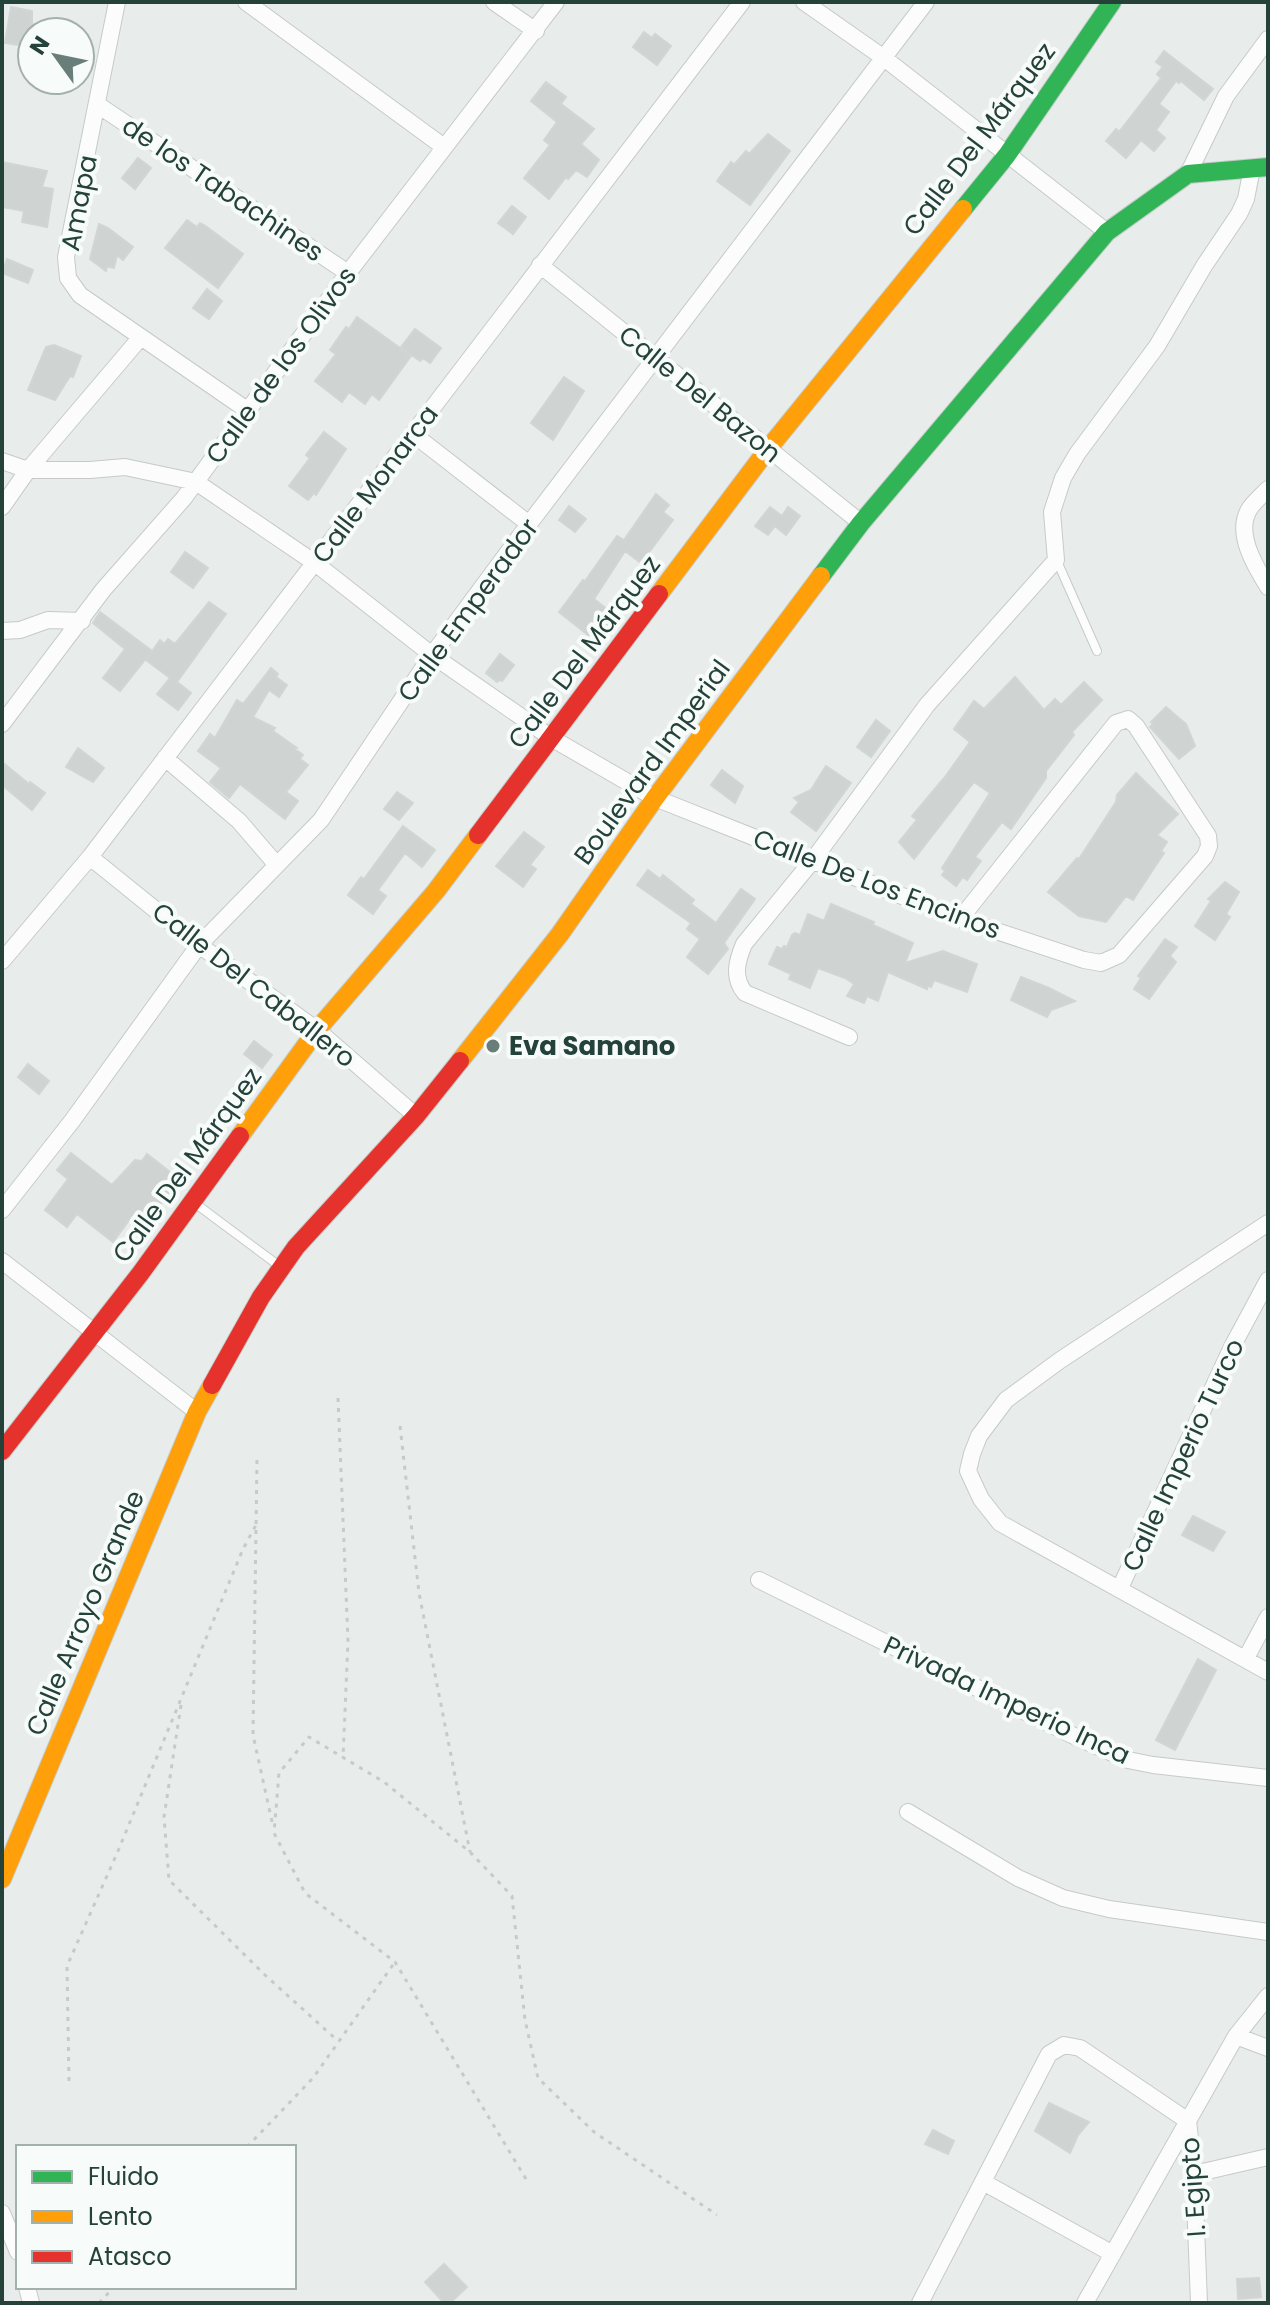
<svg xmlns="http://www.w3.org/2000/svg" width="1270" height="2305" font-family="Poppins,sans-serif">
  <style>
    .building { fill: #cfd4d2; stroke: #d1d6d4; stroke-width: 2 }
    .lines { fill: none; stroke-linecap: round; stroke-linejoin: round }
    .lane-casing { stroke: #c5cac8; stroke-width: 10 }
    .street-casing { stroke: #c5cac8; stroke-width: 18 }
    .fast-casing { stroke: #c3cbc8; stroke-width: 20 }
    .slow-casing { stroke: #c3cbc8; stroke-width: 20 }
    .jam-casing { stroke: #c3cbc8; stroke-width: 20 }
    .path { stroke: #c3ccca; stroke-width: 3; stroke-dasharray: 4 6; stroke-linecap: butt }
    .lane { stroke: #fcfcfc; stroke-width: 8 }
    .street { stroke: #fcfcfc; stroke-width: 16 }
    .fast { stroke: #30b455; stroke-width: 18 }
    .slow { stroke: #ff9f0a; stroke-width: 18 }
    .jam { stroke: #e5322d; stroke-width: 18 }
    .poi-dot { fill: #697e78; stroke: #f7fbf9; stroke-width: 3 }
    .labels { text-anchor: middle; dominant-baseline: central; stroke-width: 8; stroke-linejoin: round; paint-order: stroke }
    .street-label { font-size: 26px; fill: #24423a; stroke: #f7fbf9 }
    .poi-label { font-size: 26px; font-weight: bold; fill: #24423a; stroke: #f7fbf9; text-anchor: start }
  </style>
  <rect width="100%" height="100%" fill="#e8edeb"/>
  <path class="building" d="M11,7L32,11V47L5,43Z
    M644,32L652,38L655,34L671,46L657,65L633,47Z
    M1164,51L1213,89L1204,100L1181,81L1179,83L1176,81L1159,104L1169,112L1156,130L1165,138L1154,151L1141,140L1126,158L1106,141L1116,129L1119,132L1161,78L1157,74L1163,67L1156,62Z
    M546,82L566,97L561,104L594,129L581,144L599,160L587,177L576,170L568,179L566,177L549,199L524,178L550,145L544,140L557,122L531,101Z
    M768,134L790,151L750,205L717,181L731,162L734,165L746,151L749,154Z
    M138,158L151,168L135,189L122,178Z
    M2,162L47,171L42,187L53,189L47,227L22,222L24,211L2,207Z
    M512,206L526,217L513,234L498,223Z
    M187,220L197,227L200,223L207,227L243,254L218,288L165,248Z
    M99,224L108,228L133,247L123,260L117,255L114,268L107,266L106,271L90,259Z
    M7,259L33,270L28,283L2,273Z
    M207,289L222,301L209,319L193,308Z
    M357,317L411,356L379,400L372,394L365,404L349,392L342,402L315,381L336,354L330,350L346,327L349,329Z
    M415,329L441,348L430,363L423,358L420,361L401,347Z
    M54,345L81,356L73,377L70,376L55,400L28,390L46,347Z
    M564,377L584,391L553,440L531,423Z
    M324,432L346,449L316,495L314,493L308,500L289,486L310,458L306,455Z
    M656,494L669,505L663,512L673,520L641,563L625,551L594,599L616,616L610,623L616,627L602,646L559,612L583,580L585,581L617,536L624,540Z
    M569,506L586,519L575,532L559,520Z
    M770,507L782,516L788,507L800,516L786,535L775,526L768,535L755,526Z
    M185,552L208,568L193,588L171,572Z
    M209,602L226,614L177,682L191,693L178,710L157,694L170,678L146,660L160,640L164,644L168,639L175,644Z
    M100,612L152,651L120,691L103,678L125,649L93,623Z
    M500,654L514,665L502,681L499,680L497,682L486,673Z
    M271,668L278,674L276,677L287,685L279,697L269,690L253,717L275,728L273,731L297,748L295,749L303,755L300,759L308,765L286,792L298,801L285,819L240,784L229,798L210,782L221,768L198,751L210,734L215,738L237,700L243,704Z
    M1015,677L1044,710L1055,699L1061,705L1084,682L1102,700L1072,732L1074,735L1046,771V778L1011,829L1002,822L975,857L981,861L967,880L963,877L956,886L942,875L945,871L942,868L990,793L974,782L914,859L899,842L917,820L912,816L945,777L970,742L954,729L974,701L984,709Z
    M1166,707L1186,724L1195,746L1179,759L1150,727L1153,724L1151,722Z
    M876,720L890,731L871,757L857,747Z
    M78,748L104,768L93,782L66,767Z
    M2,762L29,784L30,782L45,793L32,810L2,785Z
    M826,766L851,783L816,831L791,812L799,802L794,798L811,790Z
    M722,770L743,786L735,803L711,785Z
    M1136,773L1178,814L1157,835L1167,842L1161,851L1164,853L1133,900L1126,896L1106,922L1079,916L1048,892L1077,858L1079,859L1116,802L1117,795Z
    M397,792L413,803L399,820L384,809Z
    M403,826L435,850L422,867L405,853L378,890L386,896L373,914L348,895L361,877L364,879Z
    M524,832L544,847L530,865L536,869L523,887L496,866Z
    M648,870L660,879L663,875L694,900L691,904L716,923L741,889L755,899L724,943L728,949L708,974L687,957L700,939L687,929L691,923L637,885Z
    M1225,882L1239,892L1226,914L1230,917L1215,940L1195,926L1211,901L1208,899Z
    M831,904L874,922L873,925L913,943L905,963L943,951L977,964L967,992L934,980L931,987L928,985L927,989L888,972L878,1001L867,996L864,1003L847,996L854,984L845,978L818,968L810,988L789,979L791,974L769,964L777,947L782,949L784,946L787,947L792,935L795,933L800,935L808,914L824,921Z
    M1165,939L1177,947L1170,956L1176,962L1149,999L1134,989L1141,978L1138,976Z
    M1021,977L1049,988L1075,1001L1051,1010L1047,1017L1011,1000Z
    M254,1041L272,1055L262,1068L244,1054Z
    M28,1064L49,1081L39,1094L18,1077Z
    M71,1153L112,1185L135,1160L142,1161L147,1154L180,1180L145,1224L133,1215L113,1242L77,1214L67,1227L45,1210L68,1179L57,1170Z
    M1193,1516L1225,1532L1213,1551L1182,1535Z
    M1198,1659L1216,1670L1175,1750L1156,1740Z
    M1049,2103L1089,2122L1078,2135L1070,2153L1035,2131Z
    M933,2130L954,2141L948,2154L925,2144Z
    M444,2264L467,2287L450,2303H444L425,2282Z
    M1259,2278L1261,2297L1238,2299L1237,2279Z"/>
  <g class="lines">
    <defs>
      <path id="lane" d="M1057,561L1097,651
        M196,1204L278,1265"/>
      <path id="street" d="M117,2L66,257L68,278L80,295L247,410
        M246,2L444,147
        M494,2L536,31
        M804,2L884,58L1107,232
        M98,105L348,273
        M1188,174L1226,96L1268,39
        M540,265L861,523
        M413,434L529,524
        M2,461L28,470H90L125,467L196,482L315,563L432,655L553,739L655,798L960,919L1084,960L1101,963L1119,955L1205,856L1209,846L1208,836L1136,726L1128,719L1116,723L960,919
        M1268,489C1262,495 1255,501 1250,508C1234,532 1255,566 1268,587
        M2,507L28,470L141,337
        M2,631L20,630L48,620L82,621
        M2,724L103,590L184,498L348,273L556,2
        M165,758L239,821L276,864
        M90,857L199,945L317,1030L416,1116
        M2,961L90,857L742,2
        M849,1037L745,993C732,977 737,961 744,944L813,860L927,705L1056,560L1052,512L1063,478L1077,454L1157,346L1204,266L1239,214L1246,199L1252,168
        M2,1210L72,1121L199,945L321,820L432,655L529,524L926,2
        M1268,1223L1059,1361L1006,1400L979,1436L972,1454L968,1471L981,1499L1000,1523L1268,1672
        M2,1261L197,1412
        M759,1580L1072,1735L1128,1760L1153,1765L1268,1778
        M1120,1588L1232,1347L1268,1280
        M1246,1658L1268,1617
        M908,1812L1018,1878L1063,1898L1109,1909L1268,1932
        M1236,2036L1268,2048
        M1188,2121L1194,2174L1199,2303
        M1194,2174L1268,2157
        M983,2182L1113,2254
        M2,2213L18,2252
        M27,2287L31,2303
        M920,2303L1049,2054L1064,2045L1080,2048L1188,2121
        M1085,2303L1236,2036L1268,1996"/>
      <path id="fast" d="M963,209L1007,155L1112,2
        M821,576L861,523L1107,232L1188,174L1268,167"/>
      <path id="slow" d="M659,594L768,449L963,209
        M460,1061L560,934L655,798L821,576
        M240,1136L317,1030L436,891L478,835
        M2,1879L197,1412L212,1385"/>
      <path id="jam" d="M478,835L659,594
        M212,1385L261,1297L296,1247L416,1116L460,1061
        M2,1451L140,1274L240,1136"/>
    </defs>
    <use href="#lane" class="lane-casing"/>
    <use href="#street" class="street-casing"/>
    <use href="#fast" class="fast-casing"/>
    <use href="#slow" class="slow-casing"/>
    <use href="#jam" class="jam-casing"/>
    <path class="path" d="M338,1398L348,1641L343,1758
      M400,1426L419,1593L470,1852
      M257,1460L253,1735L273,1826
      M181,1705L164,1817L169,1880L265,1975L338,2041
      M69,2081L67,1966L118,1851L243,1549L256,1525
      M247,2147L313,2078L395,1962
      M526,2179L395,1962L305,1893L274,1833L279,1773L309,1737L384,1782L470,1852L512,1896L525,2020L538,2078L594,2132L717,2215
      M99,2303L114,2287"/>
    <use href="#lane" class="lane"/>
    <use href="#street" class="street"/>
    <use href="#fast" class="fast"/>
    <use href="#slow" class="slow"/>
    <use href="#jam" class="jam"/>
  </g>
  <circle class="poi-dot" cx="493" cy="1046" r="8"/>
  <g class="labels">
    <g class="street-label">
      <text transform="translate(979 139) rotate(-53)">Calle Del Márquez</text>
      <text transform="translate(223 189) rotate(34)">de los Tabachines</text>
      <text transform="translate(79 203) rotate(-79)">Amapa</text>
      <text transform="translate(281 365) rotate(-54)">Calle de los Olivos</text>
      <text transform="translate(700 394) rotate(39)">Calle Del Bazon</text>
      <text transform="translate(375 484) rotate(-53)">Calle Monarca</text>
      <text transform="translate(468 610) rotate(-54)">Calle Emperador</text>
      <text transform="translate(584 652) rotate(-53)">Calle Del Márquez</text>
      <text transform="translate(652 762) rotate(-54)">Boulevard Imperial</text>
      <text transform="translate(877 884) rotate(21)">Calle De Los Encinos</text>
      <text transform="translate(254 985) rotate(38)">Calle Del Caballero</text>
      <text transform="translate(187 1165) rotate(-54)">Calle Del Márquez</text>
      <text transform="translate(1183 1455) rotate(-65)">Calle Imperio Turco</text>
      <text transform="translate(85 1613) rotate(-67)">Calle Arroyo Grande</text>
      <text transform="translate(1007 1700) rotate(25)">Privada Imperio Inca</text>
      <text transform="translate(1193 2187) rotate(-94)">I. Egipto</text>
    </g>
    <g class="poi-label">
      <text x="509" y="1046">Eva Samano</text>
    </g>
  </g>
  <rect width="1270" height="2305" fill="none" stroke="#24423a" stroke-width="8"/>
  <rect x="16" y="2145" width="280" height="144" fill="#f7fbf9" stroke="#a3b1ad" stroke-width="2"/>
  <rect x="32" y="2171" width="40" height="12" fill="#30b455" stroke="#a3b1ad" stroke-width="2"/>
  <text x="88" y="2185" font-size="24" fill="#24423a">Fluido</text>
  <rect x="32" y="2211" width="40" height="12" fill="#ff9f0a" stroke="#a3b1ad" stroke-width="2"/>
  <text x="88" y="2225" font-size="24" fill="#24423a">Lento</text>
  <rect x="32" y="2251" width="40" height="12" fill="#e5322d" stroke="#a3b1ad" stroke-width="2"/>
  <text x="88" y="2265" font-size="24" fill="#24423a">Atasco</text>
  <g transform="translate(56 56) rotate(303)"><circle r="38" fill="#f7fbf9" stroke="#a3b1ad" stroke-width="2"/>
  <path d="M0-6L14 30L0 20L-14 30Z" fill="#697e78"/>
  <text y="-12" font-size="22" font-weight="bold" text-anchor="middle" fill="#24423a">N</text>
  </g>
</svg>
